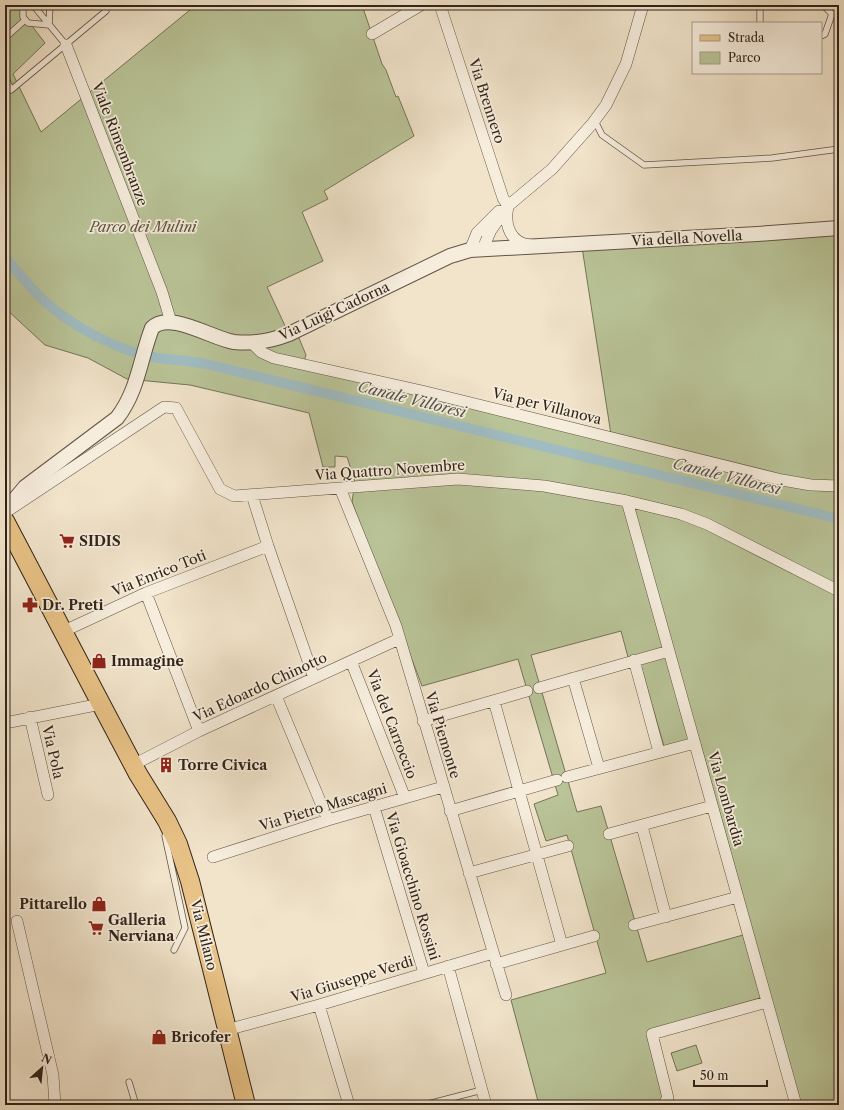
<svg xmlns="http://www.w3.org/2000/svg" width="844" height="1110" font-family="'Libre Caslon Text',serif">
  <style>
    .green { fill: #b9c498; stroke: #757458 }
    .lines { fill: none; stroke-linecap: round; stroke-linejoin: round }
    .canal { stroke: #a0bcc2; stroke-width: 10 }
    .service-casing { stroke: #615445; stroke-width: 7 }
    .minor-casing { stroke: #615445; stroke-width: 12 }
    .tertiary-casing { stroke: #615445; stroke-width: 16 }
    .primary-casing { stroke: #312418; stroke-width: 20 }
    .service { stroke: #f6eddd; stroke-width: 5.5 }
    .minor { stroke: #f6eddd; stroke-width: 11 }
    .tertiary { stroke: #f6eddd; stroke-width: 14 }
    .primary { stroke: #e8c286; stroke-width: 18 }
    .labels { text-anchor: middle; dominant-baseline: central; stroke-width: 3.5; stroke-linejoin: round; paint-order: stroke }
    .street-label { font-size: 14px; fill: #312418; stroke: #f6eddd }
    .park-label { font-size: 14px; font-style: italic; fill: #5a543e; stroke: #f6eddd }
    .poi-label { font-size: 14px; font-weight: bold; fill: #312418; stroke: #f6eddd; text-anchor: start }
    .water-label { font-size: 15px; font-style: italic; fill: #52524b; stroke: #f6eddd }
  </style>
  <rect width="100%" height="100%" fill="#f1e4cb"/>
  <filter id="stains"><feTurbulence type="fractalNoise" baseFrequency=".005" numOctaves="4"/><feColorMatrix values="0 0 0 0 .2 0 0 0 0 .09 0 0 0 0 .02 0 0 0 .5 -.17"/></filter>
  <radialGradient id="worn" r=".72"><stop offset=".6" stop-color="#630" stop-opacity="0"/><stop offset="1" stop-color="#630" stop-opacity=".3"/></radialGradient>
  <path class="green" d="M5,5H16L45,43L13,74L41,132L196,5H362L382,64L386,70L396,97L398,96L414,136L324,191L328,199L302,212L323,261L267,287L286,328L299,338L306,355L303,366L612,441L582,247L839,231V1105H800L699,738L664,746L638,656L628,657L621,631L531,655L577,812L601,806L647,962L743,935L763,1000L648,1033L663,1096L660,1103L655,1105H539L511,1000L606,973L567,835L546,841L534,804L558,795L518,659L422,686L352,502L355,482L347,457L335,456V467H323L309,413L190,385L127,379L88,358L45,345L5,308Z
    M696,1045L702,1063L677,1071L671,1053Z"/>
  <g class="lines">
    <path class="canal" d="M5,258C17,271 29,286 42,299C73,327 117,351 158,358C174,360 190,361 206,364L839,519"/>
    <defs>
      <path id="service" d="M23,5V17L28,23L49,25L50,5
        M33,5L66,45
        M823,5L832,14L839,12
        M760,23V5
        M821,36L825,34L832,14
        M5,38L25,20
        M5,76L11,90L106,11L103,5
        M595,121L602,135L644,165L772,158L839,149
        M165,836L185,928L174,950
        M129,1082L135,1102
        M424,1105L482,1090"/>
      <path id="minor" d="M440,5L503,198L508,206
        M372,34L421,5
        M66,45L162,292L171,322
        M508,207C504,224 510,244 531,245
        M483,248L491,230L508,206L552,169L592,124L606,105L626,64L643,5
        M470,250L477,233L499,211
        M252,343L261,352L274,358L422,391L782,480L811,485L839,486
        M340,488L396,626L506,995
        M252,495L268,546L314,678
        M627,501L796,1105
        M9,510L164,407L176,408L220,489L234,496L458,479L544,486L627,501L681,514L707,524L839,591
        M146,593L199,731
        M62,632L146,593L268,546
        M634,660L659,752
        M351,661L405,798
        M573,678L599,768
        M539,688L669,651
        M276,696L328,820
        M494,701L562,945
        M30,717L48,795
        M423,721L527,691
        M5,723L101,704
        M133,765L199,731L399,639
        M567,777L695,743
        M374,807L424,973
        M450,811L557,780
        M642,826L666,917
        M609,834L712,806
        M213,857L328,820L443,787
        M469,873L568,846
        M17,921L53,1075L55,1105
        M634,925L738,897
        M496,964L594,936
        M448,966L486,1105
        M319,1005L349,1105
        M223,1031L319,1005L493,953
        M663,1105L668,1098L652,1034L767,1002"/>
      <path id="tertiary" d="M5,511L25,487L117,418C138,391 140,359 152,328C169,310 213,339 234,342C253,344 271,341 289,334L450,256L470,250L757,234L839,228"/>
      <path id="primary" d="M5,521L101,704L138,774L167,821L178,844L190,881L246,1105"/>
    </defs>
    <use href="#service" class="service-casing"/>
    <use href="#minor" class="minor-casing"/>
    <use href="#tertiary" class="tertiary-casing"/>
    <use href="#primary" class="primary-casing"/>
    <use href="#service" class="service"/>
    <use href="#minor" class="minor"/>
    <use href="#tertiary" class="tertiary"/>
    <use href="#primary" class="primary"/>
  </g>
  <defs>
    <symbol id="supermarket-bare" viewBox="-9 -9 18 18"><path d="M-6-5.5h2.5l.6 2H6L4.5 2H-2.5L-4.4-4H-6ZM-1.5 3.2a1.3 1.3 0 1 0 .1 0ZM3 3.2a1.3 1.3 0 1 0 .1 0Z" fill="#8f2418" stroke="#f6eddd" stroke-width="2.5" paint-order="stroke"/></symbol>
    <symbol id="pharmacy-bare" viewBox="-9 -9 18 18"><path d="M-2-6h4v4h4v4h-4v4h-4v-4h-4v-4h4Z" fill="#8f2418" stroke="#f6eddd" stroke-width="2.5" paint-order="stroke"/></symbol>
    <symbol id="shop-bare" viewBox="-9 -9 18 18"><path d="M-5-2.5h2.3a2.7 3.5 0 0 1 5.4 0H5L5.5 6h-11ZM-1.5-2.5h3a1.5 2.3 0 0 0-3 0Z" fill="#8f2418" stroke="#f6eddd" stroke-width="2.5" paint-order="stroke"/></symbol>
    <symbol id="building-bare" viewBox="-9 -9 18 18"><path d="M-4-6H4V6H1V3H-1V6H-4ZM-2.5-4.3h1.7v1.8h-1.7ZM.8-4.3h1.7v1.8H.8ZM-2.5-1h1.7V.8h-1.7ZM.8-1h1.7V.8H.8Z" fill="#8f2418" stroke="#f6eddd" stroke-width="2.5" paint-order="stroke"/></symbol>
  </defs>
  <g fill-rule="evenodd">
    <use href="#supermarket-bare" x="56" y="530" width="22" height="22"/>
    <use href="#pharmacy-bare" x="19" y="594" width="22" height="22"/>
    <use href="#shop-bare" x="88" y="650" width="22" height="22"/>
    <use href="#building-bare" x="155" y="754" width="22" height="22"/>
    <use href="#shop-bare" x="88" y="893" width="22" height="22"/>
    <use href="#supermarket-bare" x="85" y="917" width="22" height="22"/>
    <use href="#shop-bare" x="148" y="1026" width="22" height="22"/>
  </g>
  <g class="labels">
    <g class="street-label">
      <text transform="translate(487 101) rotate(72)">Via Brennero</text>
      <text transform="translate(120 144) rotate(69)">Viale Rimembranze</text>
      <text transform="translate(687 238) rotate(-3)">Via della Novella</text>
      <text transform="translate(334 311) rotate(-25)">Via Luigi Cadorna</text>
      <text transform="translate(547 406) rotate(14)">Via per Villanova</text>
      <text transform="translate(390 470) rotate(-4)">Via Quattro Novembre</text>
      <text transform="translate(159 573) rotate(-22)">Via Enrico Toti</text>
      <text transform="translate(260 687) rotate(-25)">Via Edoardo Chinotto</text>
      <text transform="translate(392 724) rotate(69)">Via del Carroccio</text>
      <text transform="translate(443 735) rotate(73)">Via Piemonte</text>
      <text transform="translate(53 752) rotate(77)">Via Pola</text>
      <text transform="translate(726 799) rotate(74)">Via Lombardia</text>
      <text transform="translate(323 807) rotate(-17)">Via Pietro Mascagni</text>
      <text transform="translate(413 886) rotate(73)">Via Gioacchino Rossini</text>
      <text transform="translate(204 935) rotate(76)">Via Milano</text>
      <text transform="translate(352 979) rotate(-17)">Via Giuseppe Verdi</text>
    </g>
    <g class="park-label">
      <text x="143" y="227">Parco dei Mulini</text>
    </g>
    <g class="poi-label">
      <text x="79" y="541">SIDIS</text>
      <text x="42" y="605">Dr. Preti</text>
      <text x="111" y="661">Immagine</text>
      <text x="178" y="765">Torre Civica</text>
      <text x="87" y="904" text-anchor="end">Pittarello</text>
      <text x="108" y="920">Galleria<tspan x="108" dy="16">Nerviana</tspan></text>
      <text x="171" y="1037">Bricofer</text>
    </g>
    <g class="water-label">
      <text transform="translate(412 399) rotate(14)">Canale Villoresi</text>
      <text transform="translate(727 476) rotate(14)">Canale Villoresi</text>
    </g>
  </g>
  <rect width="844" height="1110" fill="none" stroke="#f1e4cb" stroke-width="20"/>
  <rect x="6" y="6" width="832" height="1098" fill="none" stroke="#312418" stroke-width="2"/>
  <rect x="10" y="10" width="824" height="1090" fill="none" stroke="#312418"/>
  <rect x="692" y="22" width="130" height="52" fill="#f6eddd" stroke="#a79d8e"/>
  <rect x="700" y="35" width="20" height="6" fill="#e8c286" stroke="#a79d8e"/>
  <text x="728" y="42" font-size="12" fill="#312418">Strada</text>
  <rect x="700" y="52" width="20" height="12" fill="#b9c498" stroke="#a79d8e"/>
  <text x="728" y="62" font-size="12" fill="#312418">Parco</text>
  <g transform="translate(42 1068) rotate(27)" stroke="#f6eddd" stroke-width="3" paint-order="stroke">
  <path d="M0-3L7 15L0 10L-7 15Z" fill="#312418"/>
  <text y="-6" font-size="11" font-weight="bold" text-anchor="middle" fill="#312418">N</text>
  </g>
  <path d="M694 1080v6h73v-6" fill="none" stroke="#312418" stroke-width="2"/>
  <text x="700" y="1080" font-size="12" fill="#312418" stroke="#f6eddd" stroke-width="3" paint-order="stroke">50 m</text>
  <rect width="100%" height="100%" filter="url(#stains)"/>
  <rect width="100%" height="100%" fill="url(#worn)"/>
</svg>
